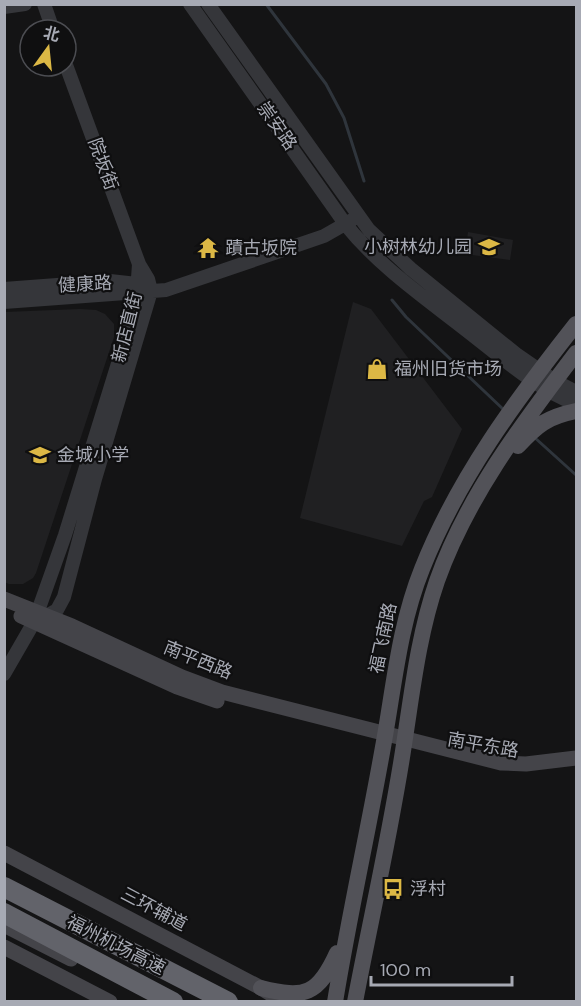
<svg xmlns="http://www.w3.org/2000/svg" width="581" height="1006" font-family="'DM Sans','Noto Sans SC',sans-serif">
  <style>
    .built { fill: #202022 }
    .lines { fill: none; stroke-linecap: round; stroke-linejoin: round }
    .stream { stroke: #2f353c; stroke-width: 3 }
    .tertiary { stroke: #35363a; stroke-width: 14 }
    .secondary { stroke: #444449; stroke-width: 15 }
    .primary { stroke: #525258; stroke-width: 16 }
    .motorway { stroke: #62636a; stroke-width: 20 }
    .labels { text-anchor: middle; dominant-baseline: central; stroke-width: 4.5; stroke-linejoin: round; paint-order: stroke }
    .street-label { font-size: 18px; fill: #a7aab4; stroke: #0f0f10 }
    .poi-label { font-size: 18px; fill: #a7aab4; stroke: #0f0f10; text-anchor: start }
  </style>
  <rect width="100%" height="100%" fill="#141415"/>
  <path class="built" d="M468,232L513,240L510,260L465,254Z
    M353,302L371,309L462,429L432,497L424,501L402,546L300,518Z
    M80,309L96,310L105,314L114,324V337L36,573L33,578L23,584H9L4,582L5,312Z"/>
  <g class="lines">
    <path class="stream" d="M266,4L326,84L344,118L364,181
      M392,300L406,317L504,410
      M534,437L576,475"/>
    <path class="tertiary" d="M44,4L53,30
      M190,4L346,225C380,267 424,297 466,330C501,357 535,388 576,404
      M208,4L369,230L411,269L516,354L555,381L576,392
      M4,7L25,4
      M4,289L110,281L146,285
      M4,302L166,290L324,236L352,220
      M39,620L57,610L64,597L95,479L151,291L148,279L139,264L66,65
      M4,674L34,622L43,597L65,535L132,318L137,292L139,264"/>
    <path class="secondary" d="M4,599L72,626L182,677L222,692L501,763L526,764L576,758
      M21,616L177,687L217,701
      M4,853L261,988L284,1002
      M4,925L71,959
      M4,947L110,1002"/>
    <path class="primary" d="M518,446C537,425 547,417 576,411
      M261,988C305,999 318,995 337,953
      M335,1002C349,916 368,832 383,747C394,687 399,626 422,569C458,478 516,400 576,324
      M355,1002C371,918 390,835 403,751C412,694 418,636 437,581C467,496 523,423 576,353"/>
    <path class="motorway" d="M4,887L228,1002
      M4,913L173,1002"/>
  </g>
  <defs>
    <symbol id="school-bare" viewBox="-9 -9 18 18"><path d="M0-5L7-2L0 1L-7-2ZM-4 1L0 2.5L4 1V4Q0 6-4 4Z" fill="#dcb845" stroke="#0f0f10" stroke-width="2.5" paint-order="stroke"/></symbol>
    <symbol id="temple-bare" viewBox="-9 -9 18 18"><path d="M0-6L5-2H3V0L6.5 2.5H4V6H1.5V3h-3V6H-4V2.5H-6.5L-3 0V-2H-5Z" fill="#dcb845" stroke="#0f0f10" stroke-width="2.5" paint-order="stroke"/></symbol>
    <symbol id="shop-bare" viewBox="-9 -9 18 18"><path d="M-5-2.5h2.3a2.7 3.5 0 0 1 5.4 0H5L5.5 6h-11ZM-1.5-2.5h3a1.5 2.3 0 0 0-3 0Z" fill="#dcb845" stroke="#0f0f10" stroke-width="2.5" paint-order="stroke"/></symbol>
    <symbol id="bus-bare" viewBox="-9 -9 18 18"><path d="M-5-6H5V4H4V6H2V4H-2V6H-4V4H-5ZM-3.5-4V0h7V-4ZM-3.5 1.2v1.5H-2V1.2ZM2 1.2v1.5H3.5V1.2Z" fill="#dcb845" stroke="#0f0f10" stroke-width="2.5" paint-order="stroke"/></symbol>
  </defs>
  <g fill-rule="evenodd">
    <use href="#school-bare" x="474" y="232" width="30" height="30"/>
    <use href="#temple-bare" x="193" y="233" width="30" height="30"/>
    <use href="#shop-bare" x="362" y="354" width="30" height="30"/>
    <use href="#school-bare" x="25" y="440" width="30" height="30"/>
    <use href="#bus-bare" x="378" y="874" width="30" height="30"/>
  </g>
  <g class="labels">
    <g class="street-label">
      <text transform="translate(277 126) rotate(55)">崇安路</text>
      <text transform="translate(103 164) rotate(70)">院坂街</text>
      <text transform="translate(85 284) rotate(-3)">健康路</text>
      <text transform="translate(127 327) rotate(-76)">新店直街</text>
      <text transform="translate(383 638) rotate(-78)">福飞南路</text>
      <text transform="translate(198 660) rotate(22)">南平西路</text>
      <text transform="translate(483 745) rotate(10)">南平东路</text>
      <text transform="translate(154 909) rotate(28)">三环辅道</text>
      <text transform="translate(116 945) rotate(27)">福州机场高速</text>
    </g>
    <g class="poi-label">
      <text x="472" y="247" text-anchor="end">小树林幼儿园</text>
      <text x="225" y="248">蹟古坂院</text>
      <text x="394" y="369">福州旧货市场</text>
      <text x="57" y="455">金城小学</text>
      <text x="410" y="889">浮村</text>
    </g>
  </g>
  <rect width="581" height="1006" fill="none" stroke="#a7aab4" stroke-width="12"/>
  <g transform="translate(48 48) rotate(15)"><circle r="28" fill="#0f0f10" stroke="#4c4d52" stroke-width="1.5"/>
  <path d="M0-4.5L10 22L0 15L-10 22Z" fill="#dcb845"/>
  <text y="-9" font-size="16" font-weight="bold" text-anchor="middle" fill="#a7aab4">北</text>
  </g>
  <path d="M371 976v9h141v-9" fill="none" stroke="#a7aab4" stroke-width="3"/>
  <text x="380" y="976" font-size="18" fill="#a7aab4" stroke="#0f0f10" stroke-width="4.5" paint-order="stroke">100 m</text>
</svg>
